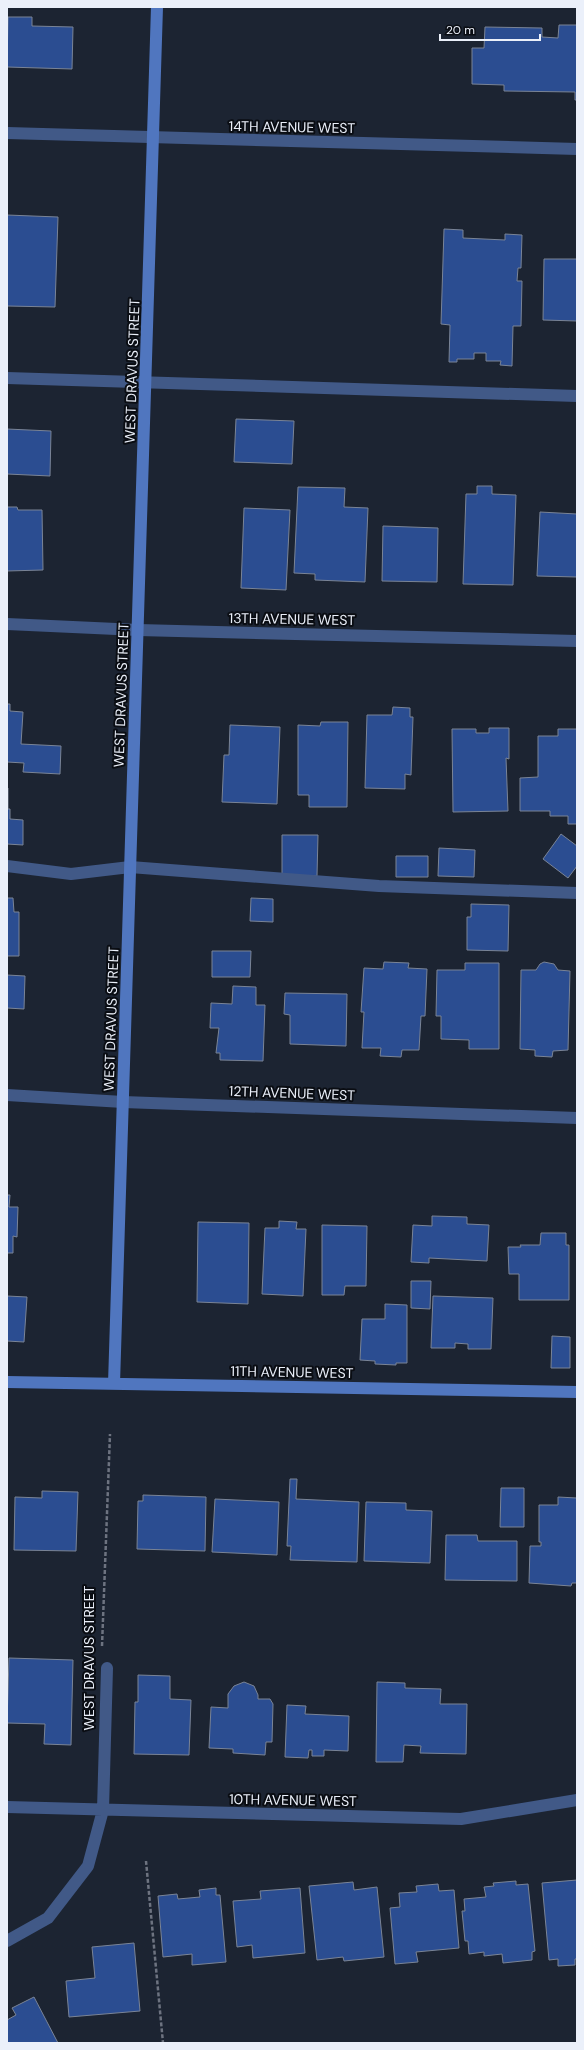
<svg xmlns="http://www.w3.org/2000/svg" width="584" height="2050" font-family="'DM Sans',sans-serif">
  <style>
    .building { fill: #2b4d91; stroke: #7a8496 }
    .lines { fill: none; stroke-linecap: round; stroke-linejoin: round }
    .path { stroke: #6d7380; stroke-width: 2.5; stroke-dasharray: 4 2; stroke-linecap: butt }
    .lane { stroke: #415987; stroke-width: 12 }
    .street { stroke: #415987; stroke-width: 12 }
    .secondary { stroke: #5076bf; stroke-width: 12 }
    .labels { text-anchor: middle; dominant-baseline: central; stroke-width: 4; stroke-linejoin: round; paint-order: stroke }
    .street-label { font-size: 14px; fill: #ebf0fa; stroke: #0a0d13 }
  </style>
  <rect width="100%" height="100%" fill="#1c2432"/>
  <path class="building" d="M8,17H32V26L73,27L72,69L7,67Z
    M559,25H577V100H575V92L504,91V85L472,84V48H484L485,27L542,28V37L558,38Z
    M7,215L58,217L55,307L7,306Z
    M444,229L463,230V238L505,240V234L522,235L521,268H518L517,281H522L521,326H513L512,366L500,365L501,361H486V353H474V359H457V362H449L450,325L441,324Z
    M544,259H577V321L543,320Z
    M236,419L294,421L292,464L234,462Z
    M7,429L51,431L50,476L7,474Z
    M477,486H492V494L516,495L513,585L463,584L466,494H477Z
    M298,487L345,488L344,507L368,508L365,582L315,580V574L294,573Z
    M7,507H17L18,510H42L43,570L7,571Z
    M244,508L290,510L286,590L241,588Z
    M540,512L577,514V577L537,576Z
    M383,526L438,528L437,582L382,581Z
    M7,704H10V711L23,712L21,744L61,746L60,774L23,772L24,763L7,762Z
    M393,707L410,708V717H413L411,775L405,774V789L365,788L367,715H392Z
    M321,722H348L347,807H309V795H298V725L320,726Z
    M230,725L280,727L277,804L222,802L224,755H229Z
    M489,728H509V759L506,758L508,811L453,812L452,729H476V733H489Z
    M558,729H577V824H568V816H550V811H520V778L538,777V736H558Z
    M7,788H8V809H10V819L23,820V845L7,844Z
    M561,834L577,846V866L568,878L543,859Z
    M282,835H318L317,876L282,875Z
    M439,848L475,850L474,877L438,876Z
    M396,856H428V877H396Z
    M7,898H13L14,912H19V956H7Z
    M251,898L273,899V922L250,921Z
    M471,904L509,905L508,951L467,950V917H471Z
    M212,951H251L250,977H212Z
    M384,962L409,963L408,968L427,969L425,1016H421L419,1050H402L401,1057L380,1056L381,1048H362L364,1012H361L364,968L383,969Z
    M544,962L554,964L558,970L570,971L568,1050L553,1051L552,1057L535,1056V1050L520,1049L521,970H536L540,964Z
    M465,963H499V1049H469V1040L441,1039V1016H436L437,970H465Z
    M7,975L25,976L24,1009L7,1008Z
    M233,986L256,987V1005H265L263,1061L220,1060V1053H216L219,1028H210L211,1003L232,1004Z
    M285,993L347,994L346,1046L290,1044V1015L284,1014Z
    M7,1195H10L9,1207H18L17,1237L13,1236V1253H7Z
    M432,1216L467,1217V1224L489,1225L487,1261L429,1258V1263L411,1262L413,1225L432,1226Z
    M279,1221L297,1222L296,1229H306L303,1296L262,1294L265,1228H279Z
    M198,1222L249,1223L248,1304L197,1302Z
    M322,1225L367,1226L366,1286H345L344,1295H322Z
    M541,1233H566V1245H569V1300H519V1274H509L508,1247H521L520,1245H540Z
    M411,1281H431L430,1309L411,1308Z
    M7,1296L27,1297L24,1342L7,1341Z
    M433,1296L493,1298L491,1349H468V1344L455,1343V1348H431Z
    M385,1304L407,1305V1363H396V1365L375,1364V1361L360,1360L362,1319H385Z
    M552,1336L570,1337V1368H551Z
    M290,1479H297L296,1499L359,1502L357,1562L290,1560L291,1546H287Z
    M501,1488H524V1527H500Z
    M42,1491L78,1492L76,1551L14,1550L15,1497L42,1498Z
    M143,1495L206,1497L205,1551L137,1549L138,1501H143Z
    M558,1497L577,1498V1583H572L571,1586L529,1583L530,1546H541V1542H539V1505H558Z
    M215,1499L279,1502L277,1555L212,1552Z
    M366,1502L406,1503V1510L432,1511L430,1563L364,1561Z
    M446,1535H477L478,1541H517V1581L445,1580Z
    M9,1658L73,1660L71,1745L44,1744L45,1724L7,1723Z
    M138,1675L170,1676V1699L191,1700L189,1755L134,1754L135,1702H138Z
    M244,1682L254,1686L258,1695V1699H270L273,1704L272,1742H266L265,1755L233,1753V1749L209,1748L211,1707L228,1708V1694L234,1686Z
    M377,1682L405,1683V1688L441,1689L440,1704H467L466,1754L420,1753L421,1746L404,1745L403,1762H376Z
    M287,1705L306,1706L305,1714L349,1716L348,1751L324,1750V1756H312V1750H309L308,1758L285,1757Z
    M577,1880V1959H575V1965L558,1966V1959L549,1960L542,1883Z
    M516,1881V1885L528,1884L535,1951L532,1952V1960L503,1963L502,1954L484,1956V1952L469,1954L468,1941H465L462,1911H465L464,1899L486,1897L484,1887L494,1886L493,1883Z
    M353,1882L354,1890L377,1887L384,1957L344,1961L343,1957L317,1960L309,1886Z
    M438,1884L439,1891L454,1890L459,1948L416,1952L418,1962L395,1964L390,1908L400,1907L399,1893L417,1892L416,1886Z
    M216,1888V1895H220L226,1962L192,1965V1954L163,1957L158,1896L177,1894L178,1899L200,1897L199,1890Z
    M300,1888L305,1953L253,1958L252,1945L237,1947L233,1901L261,1899L260,1891Z
    M134,1943L140,2011L69,2017L66,1981L95,1978L92,1947Z
    M34,1997L58,2043H7V2020L16,2015L12,2008Z"/>
  <g class="lines">
    <path class="path" d="M102,1646L110,1434
      M146,1861L163,2043"/>
    <path class="lane" d="M7,378L577,396
      M7,866L71,874L130,867L379,886L577,893"/>
    <path class="street" d="M7,133L577,149
      M7,624L138,630L577,641
      M7,1095L123,1102L577,1118
      M7,1807L461,1819L577,1800
      M7,1941L48,1918L88,1866L103,1810L107,1668"/>
    <path class="secondary" d="M7,1382L577,1392
      M114,1384L157,7"/>
  </g>
  <g class="labels">
    <g class="street-label">
      <text transform="translate(292 127) rotate(1)">14TH AVENUE WEST</text>
      <text transform="translate(132 371) rotate(-88)">WEST DRAVUS STREET</text>
      <text transform="translate(292 619) rotate(1)">13TH AVENUE WEST</text>
      <text transform="translate(121 695) rotate(-88)">WEST DRAVUS STREET</text>
      <text transform="translate(111 1019) rotate(-88)">WEST DRAVUS STREET</text>
      <text transform="translate(292 1093) rotate(2)">12TH AVENUE WEST</text>
      <text transform="translate(292 1372) rotate(1)">11TH AVENUE WEST</text>
      <text transform="translate(89 1658) rotate(-90)">WEST DRAVUS STREET</text>
      <text transform="translate(293 1800) rotate(1)">10TH AVENUE WEST</text>
    </g>
  </g>
  <rect width="584" height="2050" fill="none" stroke="#ebf0fa" stroke-width="16"/>
  <path d="M440 34v6h100v-6" fill="none" stroke="#ebf0fa" stroke-width="2"/>
  <text x="446" y="34" font-size="12" fill="#ebf0fa" stroke="#0a0d13" stroke-width="3" paint-order="stroke">20 m</text>
</svg>
